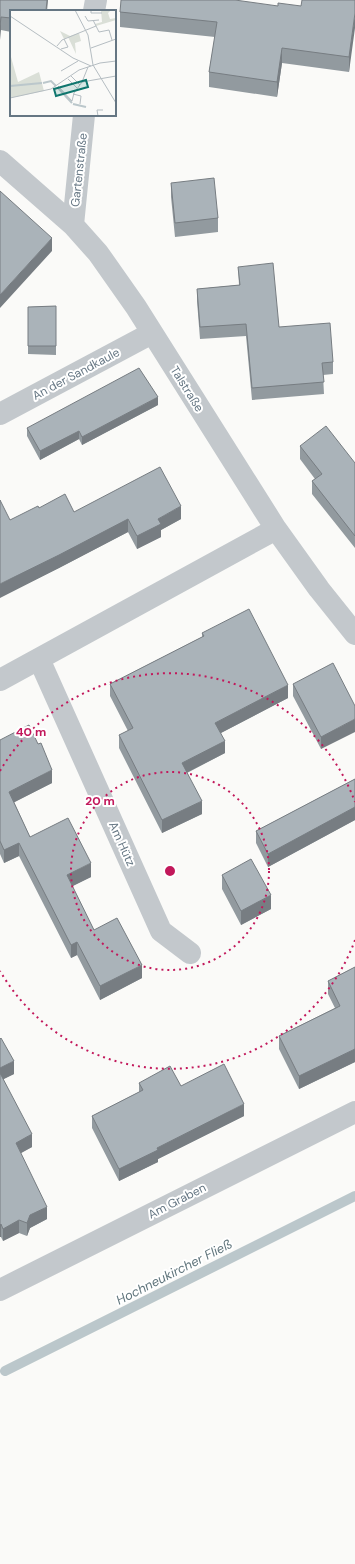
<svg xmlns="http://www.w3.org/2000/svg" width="355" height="1564" font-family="'DM Sans',sans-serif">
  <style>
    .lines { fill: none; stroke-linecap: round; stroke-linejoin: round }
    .stream { stroke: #bbc7cb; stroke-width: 10 }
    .street { stroke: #c3c8cc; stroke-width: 22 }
    .wall { fill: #929a9f }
    .shaded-wall { fill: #777d82 }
    .building { fill: #aab3b9; stroke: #777d82 }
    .ring { fill: none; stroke: #c2185b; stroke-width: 2; stroke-dasharray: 2 4 }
    .labels { text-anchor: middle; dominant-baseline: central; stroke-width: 4; stroke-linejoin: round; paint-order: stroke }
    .street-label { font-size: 12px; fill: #657683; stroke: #fff }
    .water-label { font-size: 13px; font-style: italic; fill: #60757c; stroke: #fff }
    .inset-river { fill: none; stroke: #bbc7cb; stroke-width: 2 }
    .inset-road { fill: none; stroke: #b5bdc2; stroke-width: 1 }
    .view { fill: #0f766e; fill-opacity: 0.15; stroke: #0f766e; stroke-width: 2 }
    .inset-edge { fill: none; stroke: #657683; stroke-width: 2 }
    .centre { fill: #c2185b; stroke: #fff; stroke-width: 2 }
    .ring-label { font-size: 12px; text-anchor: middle; font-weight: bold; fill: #c2185b; stroke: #fff; stroke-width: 4; stroke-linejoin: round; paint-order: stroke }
  </style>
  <rect width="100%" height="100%" fill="#fafaf8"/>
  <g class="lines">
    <path class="stream" d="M5,1371L355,1196"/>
    <path class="street" d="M94,11L96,0
      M0,161L73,225L98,253L136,307L276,529L319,589L355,634
      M73,225L84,115
      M0,414L152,333
      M39,659L161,931L190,953
      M0,680L276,529
      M0,1290L355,1112"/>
  </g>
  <path class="wall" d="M0,0L11,11V32L1,30Z
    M355,0L349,72L282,63L277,97L209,87V72L215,37L120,27V12L301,6Z
    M171,183L218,218V232L175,237L171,197Z
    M238,267L279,327L333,362V374L323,375L324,394L252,400L246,336L200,339L197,301V289L239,285Z
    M56,306V355L28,354V307Z
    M158,405L82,445L79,439L40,460L27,436V428Z
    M300,446L355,463V548L312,494V481L315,479L300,459Z
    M39,508L74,512L181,519L161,530V537L137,549L128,532L59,568L10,592V520Z
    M202,633L288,698L221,733L225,753L187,773L202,814L162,833L119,748V735L128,731L110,696V684L202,637Z
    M293,684L355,706L321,749L293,696Z
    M0,740L52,783L14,802L30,837L91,877L72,886L94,930L142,978L100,1000L77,955L71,958L19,856L4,863L0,854Z
    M355,779V820L268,867L256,843V831Z
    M222,875L271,909L241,925L222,889Z
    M355,967V1062L299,1089L279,1049V1036L335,1008L328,994V981Z
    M0,1039L14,1074L3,1079L32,1147L20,1153L47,1219L30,1228L27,1236L19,1233L3,1241L1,1237Z
    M139,1083L181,1086L244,1116L158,1159V1162L119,1181L92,1128V1116L139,1092Z"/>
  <path class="shaded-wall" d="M47,0H48L47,11H46Z
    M355,13V28L349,72V57Z
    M1,17V30L0,40V26Z
    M282,48V63L277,97V82Z
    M52,238V251L0,308V295Z
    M158,397V405L82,445V437Z
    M79,431V439L40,460V451Z
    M181,506V519L161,530V537L137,549V536L158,519Z
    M128,519V532L59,568L0,598V584Z
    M288,685V698L215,736V723Z
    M355,719V732L321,749V737Z
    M225,741V753L182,775V763Z
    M52,770V783L9,805V792Z
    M202,801V814L162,833V820Z
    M355,807V820L268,867V854Z
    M19,843V856L4,863V850Z
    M91,863V877L67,889V875Z
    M271,895V909L241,925V911Z
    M77,942V955L71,958V945Z
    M142,965V978L100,1000V986Z
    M355,1049V1062L299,1089V1076Z
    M14,1061V1074L0,1081V1068Z
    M244,1104V1116L158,1159V1162L119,1181V1169L157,1148Z
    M32,1134V1147L16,1156V1143Z
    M47,1207V1219L30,1228L27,1236V1223L30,1215Z
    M19,1220V1233L3,1241V1229Z
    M1,1224V1237H0V1225Z"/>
  <path class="building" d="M0,0H47L46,11H11V18L1,17L0,26Z
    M121,0H235L278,6V3L301,6L302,0H355V13L349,57L282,48L277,82L209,72L217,22L120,12Z
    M214,178L218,218L175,223L171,183Z
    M0,191L52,238L0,295Z
    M273,263L279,327L330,323L333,362L322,363L324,382L252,388L246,324L200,327L197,289L240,285L238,267Z
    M56,306V346H28V307Z
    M139,368L158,397L82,437L79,431L40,451L27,428Z
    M326,426L355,463V536L312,481L322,474L300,446Z
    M160,467L181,506L158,519L161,524L137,536L128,519L59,555L0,584V500L10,520L38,506L39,508L65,494L74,512Z
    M249,609L288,685L215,723L225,741L182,763L202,801L162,820L119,735L133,728L110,684L204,636L202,633Z
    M333,663L355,706V719L321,737L293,684Z
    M29,725L38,744L41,743L52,770L9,792L30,837L68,818L91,863L67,875L94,930L117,918L142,965L100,986L77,942L71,945L19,843L4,850L0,841V740Z
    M355,779V807L268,854L256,831Z
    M251,859L271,895L241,911L222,875Z
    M355,967V1049L299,1076L279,1036L340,1006L328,981Z
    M1,1038L14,1061L0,1068V1039Z
    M224,1064L244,1104L157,1148L158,1150L119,1169L92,1116L143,1090L139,1083L170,1066L181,1086Z
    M0,1073L32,1134L16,1143L47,1207L30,1215L27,1223L19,1220L3,1229L1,1224L0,1225Z"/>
  <g class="ring">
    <circle cx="170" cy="871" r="99"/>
    <path d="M355 940A197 197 0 0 1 0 971M0 771A197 197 0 0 1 355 802"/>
  </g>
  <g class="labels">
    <g class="street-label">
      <text transform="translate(79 170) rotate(-84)">Gartenstraße</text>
      <text transform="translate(76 374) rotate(-28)">An der Sandkaule</text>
      <text transform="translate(187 389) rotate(58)">Talstraße</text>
      <text transform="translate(122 844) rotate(66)">Am Hütz</text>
      <text transform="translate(177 1201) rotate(-27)">Am Graben</text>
    </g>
    <g class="water-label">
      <text transform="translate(174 1272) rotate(-27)">Hochneukircher Fließ</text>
    </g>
  </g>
  <g transform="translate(10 10)">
    <rect width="106" height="106" fill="#fafaf8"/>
    <path d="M91,0H101L98,3L100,9L106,8V10L86,16L85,14L92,12ZM50,21L60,26L69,23L71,31L65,33L66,44L58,27L54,29ZM1,47L8,72L29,62L34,81L0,88Z" fill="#dadfd7"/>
    <path class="inset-river" d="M33,73L41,71L46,76M0,76L32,73M48,78L62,93M63,94L76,97"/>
    <path class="inset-road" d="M65,0L78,25L83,55M81,0V3H92M0,6L63,48L81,56M75,6L78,11L89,10M83,10L89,22L99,20L102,30M47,36L52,30L86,16M81,38L106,29M51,39L58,37L54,29M83,55L106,93M51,61L68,51M61,66L70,75M58,69L67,78M72,72L106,66M48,76L62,91M63,84L71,86L70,94M0,88L41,79L69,60L90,53L106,51M62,91L64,83L72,72L78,57M88,106L87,100H93"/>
    <path class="view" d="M76,70L78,77L46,86L44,79Z"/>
    <rect width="106" height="106" class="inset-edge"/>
  </g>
  <circle cx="170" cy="871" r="6" class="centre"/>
  <g class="ring-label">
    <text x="31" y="736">40 m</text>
    <text x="100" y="805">20 m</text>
  </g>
</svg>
